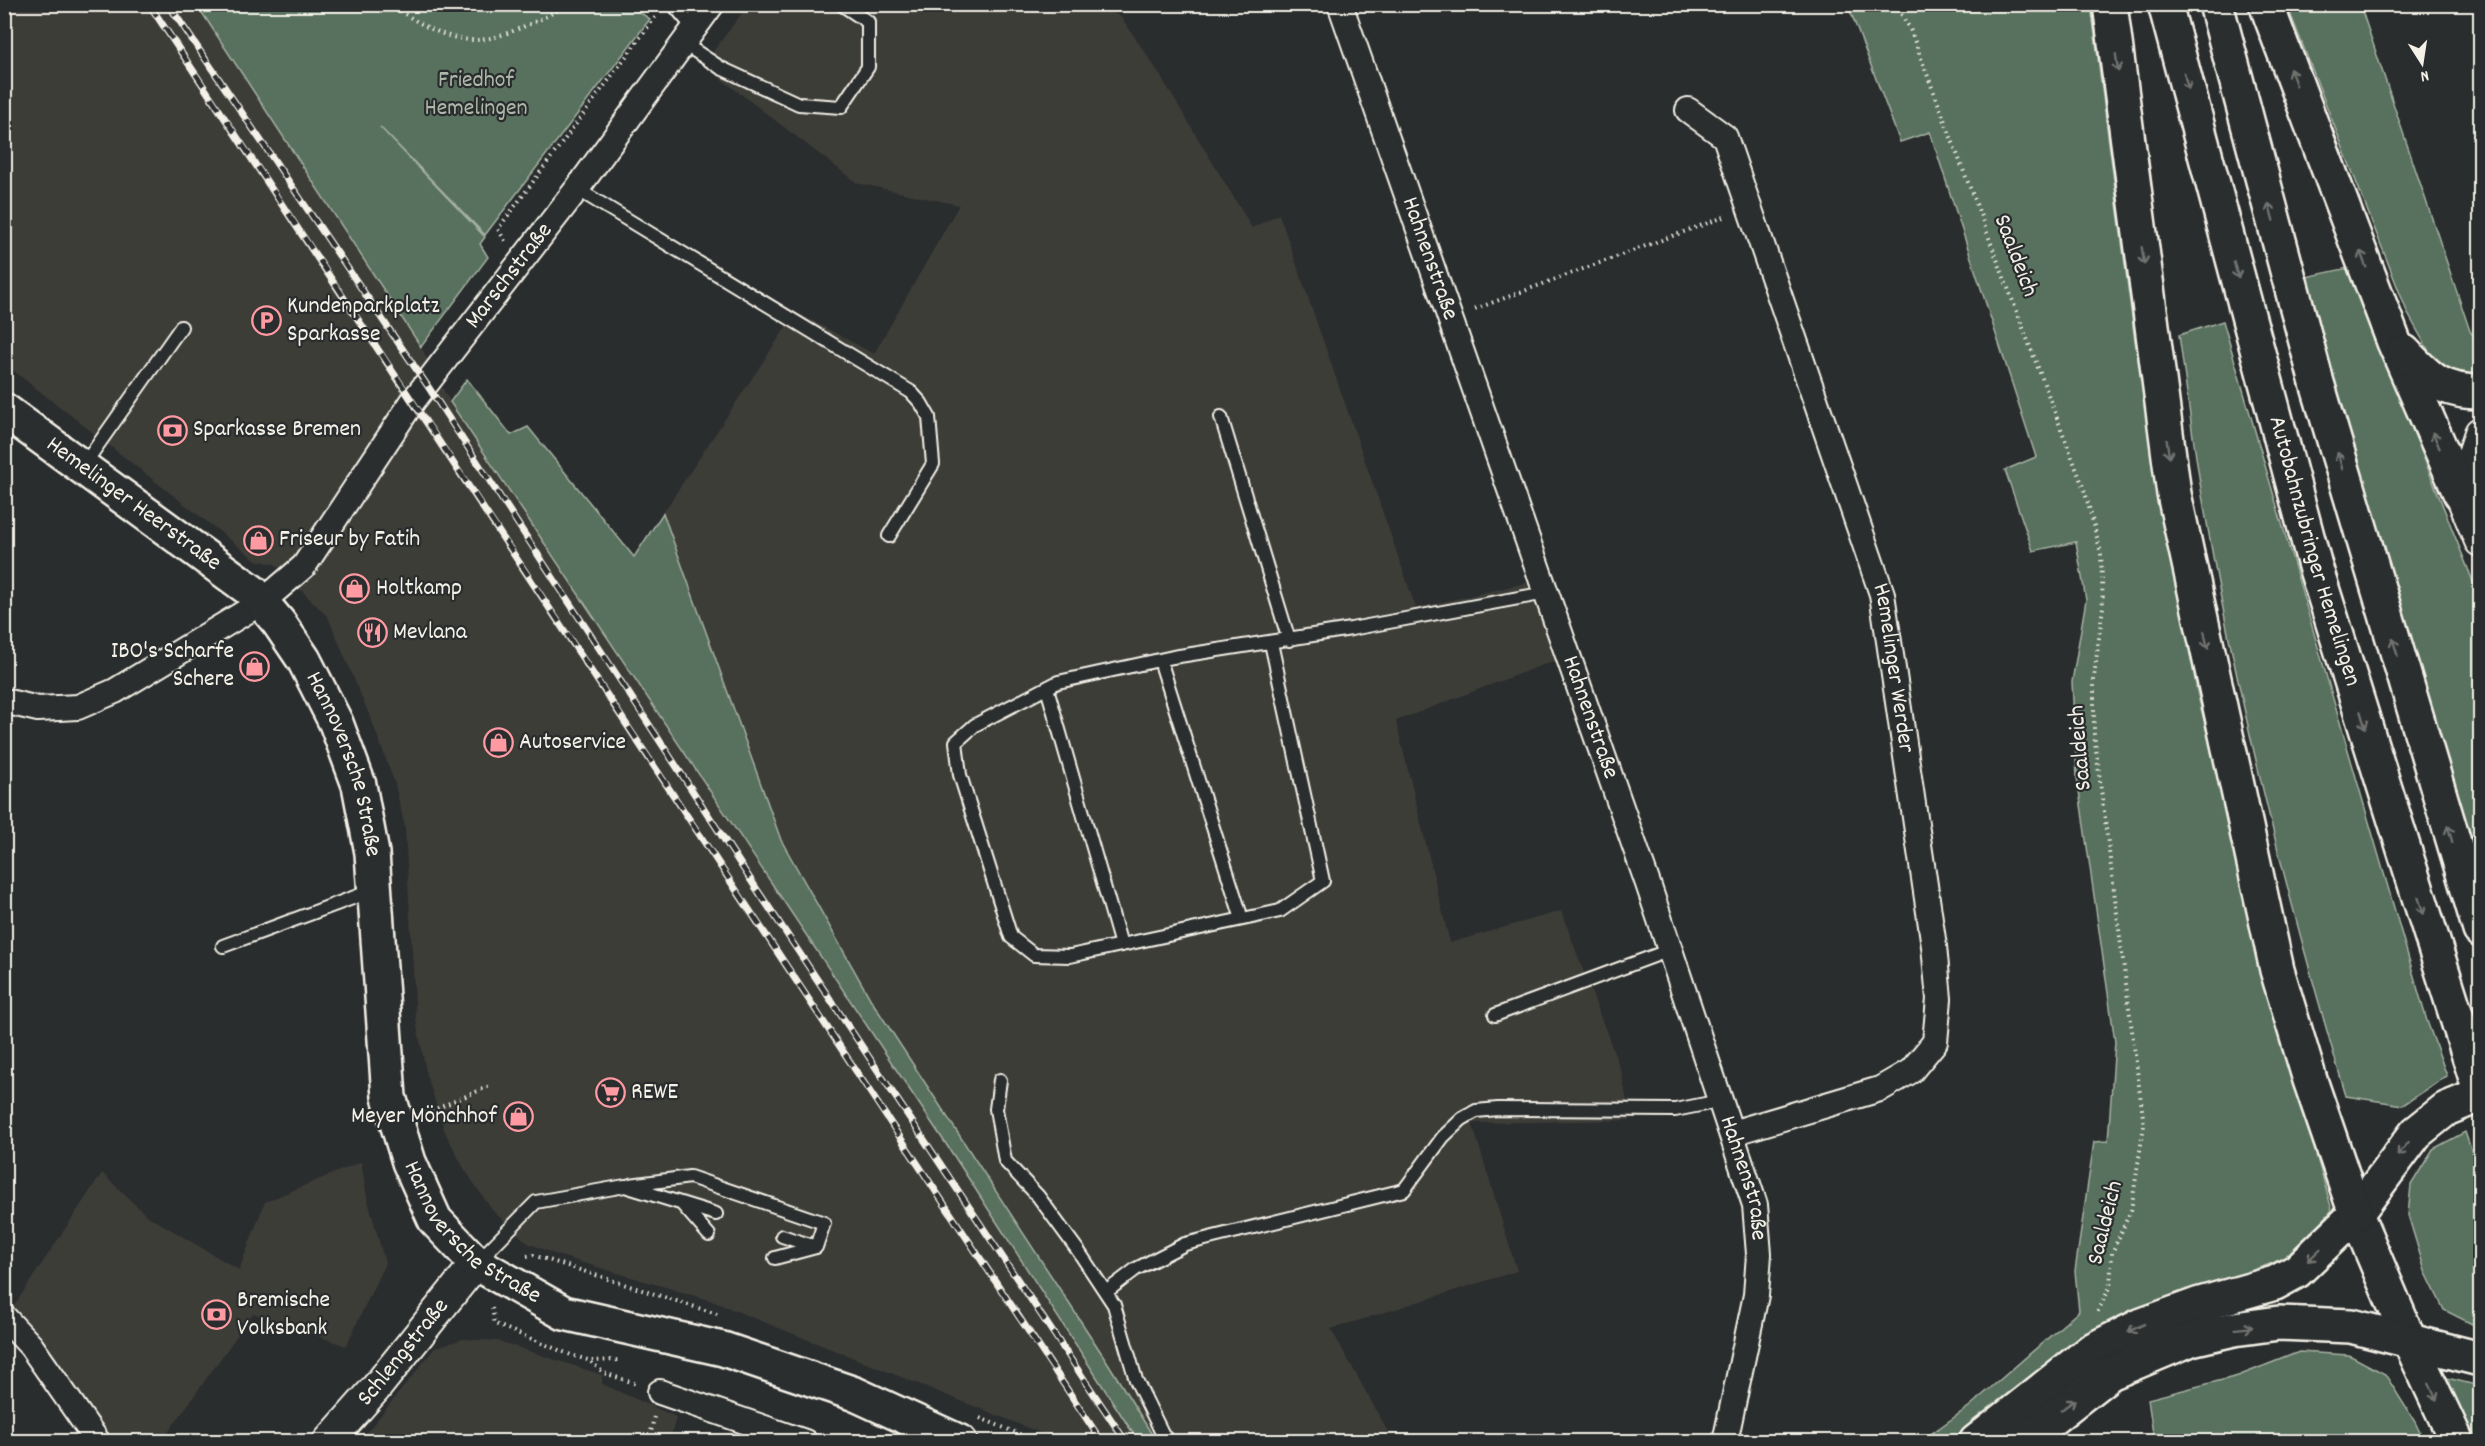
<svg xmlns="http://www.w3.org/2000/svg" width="2485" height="1446" font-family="Dekko,sans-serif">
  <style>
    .built { fill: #3e3d39 }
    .green { fill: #58715e; stroke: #a6b1a3; stroke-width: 1.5 }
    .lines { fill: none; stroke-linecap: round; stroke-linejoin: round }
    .service-casing { stroke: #f4f1e8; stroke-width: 16 }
    .minor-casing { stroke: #f4f1e8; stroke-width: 28 }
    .tertiary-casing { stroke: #f4f1e8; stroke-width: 34 }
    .secondary-casing { stroke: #f4f1e8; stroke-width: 38 }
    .trunk-casing { stroke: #f4f1e8; stroke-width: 38 }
    .path { stroke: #f4f1e8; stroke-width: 4; stroke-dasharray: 1.5 4.5; stroke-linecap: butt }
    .service { stroke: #2a2d2e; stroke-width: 12 }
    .minor { stroke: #2a2d2e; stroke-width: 24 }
    .tertiary { stroke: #2a2d2e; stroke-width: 30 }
    .secondary { stroke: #2a2d2e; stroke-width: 33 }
    .trunk { stroke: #2a2d2e; stroke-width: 33 }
    .rail-casing { stroke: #f4f1e8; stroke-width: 7 }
    .rail { stroke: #2a2d2e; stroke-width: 4.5; stroke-dasharray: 14; stroke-linecap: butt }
    .oneway { stroke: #71726f }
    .labels { text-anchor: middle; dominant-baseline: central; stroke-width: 4.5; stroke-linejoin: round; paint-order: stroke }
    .park-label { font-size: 24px; fill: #aeb7aa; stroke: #2a2d2e }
    .street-label { font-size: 24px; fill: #f4f1e8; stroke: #2a2d2e }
    .poi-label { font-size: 24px; fill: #f4f1e8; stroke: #2a2d2e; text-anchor: start }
  </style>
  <rect width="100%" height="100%" fill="#2a2d2e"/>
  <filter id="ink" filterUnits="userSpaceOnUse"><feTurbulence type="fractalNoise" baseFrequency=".0167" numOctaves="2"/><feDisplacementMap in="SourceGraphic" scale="12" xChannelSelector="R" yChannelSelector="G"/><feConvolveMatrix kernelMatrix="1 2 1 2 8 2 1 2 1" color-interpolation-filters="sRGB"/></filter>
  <g filter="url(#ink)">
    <path class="built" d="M1096,4L1121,17L1155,67L1252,228L1279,214L1416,608L1540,580L1566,656L1396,721L1450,943L1561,911L1622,1074L1630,1120L1472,1123L1517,1271L1331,1329L1393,1441H1156L1108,1363L871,1000L781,840L663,513L796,312L874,354L959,205L857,183L703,65L748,5Z
      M4,5H197L421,347L450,402L954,1156L1138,1441H1061L709,1300L557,1255L528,1243L492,1210L465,1170L445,1132L427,1076L416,1020L405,828L395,784L373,724L328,617L275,564L256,560L5,364Z
      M361,1162L367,1197L385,1263L346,1346L253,1313L162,1441H106L12,1309L102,1173L146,1215L239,1270L265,1202Z
      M463,1339L498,1341L602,1375V1384L676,1417L670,1441H360L435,1348Z"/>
    <path class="green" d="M645,5L639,12L650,19L485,235L380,127L485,237L480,244L488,257L421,347L197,5Z
      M1844,5H2091L2135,341L2197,691L2263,969L2332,1210L2293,1256L2156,1304L2096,1329L1954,1441H1921L1970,1406L2079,1311L2075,1271L2094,1142L2108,1141L2115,1042L2077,777L2072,682L2086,600L2076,542L2033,551L2005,470L2036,457L1930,132L1900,142L1851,13Z
      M2287,5H2360L2470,331L2480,345V377L2456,374L2431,355L2408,314Z
      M2348,268L2480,599V863L2405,629L2306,277Z
      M2223,321L2427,1021L2447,1076L2403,1105L2346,1096C2290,908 2241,717 2207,523C2195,461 2188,397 2179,335Z
      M467,379L511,435L528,427L634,557L663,513L781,840L871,1000L1108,1363L1156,1441H1138L954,1156L450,402Z
      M2465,1132L2480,1175V1328L2444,1310L2425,1271L2408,1215L2411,1185L2433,1149Z
      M2299,1352L2349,1355L2385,1374L2415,1422L2424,1441H2154L2148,1399L2238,1376Z
      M2443,1377L2480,1386V1441H2474Z"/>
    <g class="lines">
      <defs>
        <path id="service" d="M673,4L694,29
          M683,43L721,68L799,104L841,107L868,67V22L841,4
          M577,189L911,392L921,403L929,417L933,464L889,536
          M1221,417L1289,640
          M83,466L181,327
          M1271,643L1323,881L1280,911L1070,956L1034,955L1011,937L960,775L956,742L975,725L1058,682L1173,657L1351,629L1546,593
          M1160,660L1242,919
          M1047,688L1121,945
          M223,946L374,890
          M1495,1015L1670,950
          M1000,1080L996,1109L1005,1161L1038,1196L1079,1252L1114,1305L1136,1380L1163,1435L1169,1442
          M630,1185L690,1177L824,1223L816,1247L782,1236
          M681,1203L709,1235
          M775,1258L816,1247
          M477,1262L536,1202L625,1186L716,1214
          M1106,1292L1136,1269L1185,1244L1404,1190L1443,1137L1462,1119L1476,1111L1498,1109L1675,1110L1720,1101"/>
        <g id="minor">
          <path id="s1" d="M1340,4L1648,884L1755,1205L1759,1254L1756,1295L1725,1442"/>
          <path id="s2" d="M1688,110L1725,137L1882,594L1934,946L1939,999L1935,1042L1911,1071L1880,1089L1732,1133"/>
          <path id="s3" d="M4,701L38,709L78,707L115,691L262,602L304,566L413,401L577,189L712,4"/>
          <path d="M4,1317L31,1346L98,1442"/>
          <path d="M660,1392L805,1442"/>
        </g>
        <g id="tertiary">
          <path d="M2480,433L2460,493L2480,541"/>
          <path id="s4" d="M328,1442L376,1388L476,1263"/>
        </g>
        <g id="secondary">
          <path id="s5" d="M4,410L253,592L279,623L304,660L336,723L359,785L372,853L389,1097L409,1162L435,1220L476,1263L564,1313L723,1349L855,1394L960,1442"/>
          <path d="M2356,1214L2410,1342"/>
          <path d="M1976,1442L2092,1350L2142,1325L2197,1305L2275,1283L2297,1271L2356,1214L2416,1133L2446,1109L2480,1095"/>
          <path d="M2022,1442L2110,1373L2191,1339L2234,1329L2279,1323L2351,1326L2480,1359"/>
        </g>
        <g id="trunk">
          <path d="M2110,4L2174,494L2277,970L2310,1080L2356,1214"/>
          <path id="s6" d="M2165,4L2315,566L2480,1091"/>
          <path d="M2216,4L2317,383L2480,930"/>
          <path d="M2266,4L2394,342L2460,493"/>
          <path d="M2404,352C2429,378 2441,392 2480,392"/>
          <path d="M2410,1342L2457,1442"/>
        </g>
      </defs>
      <use href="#service" class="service-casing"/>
      <use href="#minor" class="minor-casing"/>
      <use href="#tertiary" class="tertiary-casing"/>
      <use href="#secondary" class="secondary-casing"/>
      <use href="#trunk" class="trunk-casing"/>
      <path class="path" d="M390,4C415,21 443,40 475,40C502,40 545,17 570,4
        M1895,4L1910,29L2085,492L2101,553L2103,607L2094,677V734L2144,1125L2131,1210L2112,1253L2110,1287L2097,1313
        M505,241L498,229L657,15
        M1475,309L1724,217
        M426,1113L492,1085
        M527,1256L533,1255L717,1314
        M492,1308L495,1324L571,1355L591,1361L620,1360
        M591,1362L604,1373L637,1384
        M980,1418L1039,1442
        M649,1442L654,1417
        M1938,1442L1947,1434"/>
      <use href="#service" class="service"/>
      <use href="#minor" class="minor"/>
      <use href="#tertiary" class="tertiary"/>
      <use href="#secondary" class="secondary"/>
      <use href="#trunk" class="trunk"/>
      <defs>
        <path id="rail" d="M149,4C468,483 784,963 1102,1442
          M168,4L427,385L756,888L1126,1442"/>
      </defs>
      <use href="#rail" class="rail-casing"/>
      <use href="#rail" class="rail"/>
    </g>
    <defs><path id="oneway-shaft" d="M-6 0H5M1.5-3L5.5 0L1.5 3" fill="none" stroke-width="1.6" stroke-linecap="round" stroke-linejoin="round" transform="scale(1.5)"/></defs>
    <g class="oneway">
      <use href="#oneway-shaft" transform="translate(2117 63) rotate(82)"/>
      <use href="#oneway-shaft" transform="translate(2293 77) rotate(-111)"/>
      <use href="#oneway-shaft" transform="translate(2186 81) rotate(75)"/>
      <use href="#oneway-shaft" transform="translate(2271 212) rotate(-105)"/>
      <use href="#oneway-shaft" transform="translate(2143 256) rotate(82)"/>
      <use href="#oneway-shaft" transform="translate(2363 259) rotate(-111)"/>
      <use href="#oneway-shaft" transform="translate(2236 270) rotate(75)"/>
      <use href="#oneway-shaft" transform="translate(2436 440) rotate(-113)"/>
      <use href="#oneway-shaft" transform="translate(2168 449) rotate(82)"/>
      <use href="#oneway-shaft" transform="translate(2340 461) rotate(-106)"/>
      <use href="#oneway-shaft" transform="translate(2206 640) rotate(78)"/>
      <use href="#oneway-shaft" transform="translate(2395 647) rotate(-106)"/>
      <use href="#oneway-shaft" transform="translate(2363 720) rotate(73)"/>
      <use href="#oneway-shaft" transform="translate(2450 834) rotate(-106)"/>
      <use href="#oneway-shaft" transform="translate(2421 906) rotate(73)"/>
      <use href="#oneway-shaft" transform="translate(2403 1149) rotate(129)"/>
      <use href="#oneway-shaft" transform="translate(2314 1255) rotate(136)"/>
      <use href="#oneway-shaft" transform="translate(2136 1328) rotate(154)"/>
      <use href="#oneway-shaft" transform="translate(2244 1328) rotate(-7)"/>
      <use href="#oneway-shaft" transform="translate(2433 1392) rotate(65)"/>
      <use href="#oneway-shaft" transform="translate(2068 1405) rotate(-37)"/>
    </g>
  </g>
  <defs>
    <symbol id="parking-ring" viewBox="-11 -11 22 22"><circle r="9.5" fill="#2a2d2e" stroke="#ff9aa2" stroke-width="1.5"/><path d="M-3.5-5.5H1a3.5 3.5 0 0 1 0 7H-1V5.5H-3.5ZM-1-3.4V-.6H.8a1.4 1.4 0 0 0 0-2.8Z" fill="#ff9aa2"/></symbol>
    <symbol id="bank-ring" viewBox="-11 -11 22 22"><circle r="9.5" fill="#2a2d2e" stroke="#ff9aa2" stroke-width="1.5"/><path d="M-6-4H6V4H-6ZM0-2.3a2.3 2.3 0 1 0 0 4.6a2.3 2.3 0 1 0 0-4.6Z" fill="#ff9aa2"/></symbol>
    <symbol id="shop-ring" viewBox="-11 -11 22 22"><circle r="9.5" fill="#2a2d2e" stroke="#ff9aa2" stroke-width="1.5"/><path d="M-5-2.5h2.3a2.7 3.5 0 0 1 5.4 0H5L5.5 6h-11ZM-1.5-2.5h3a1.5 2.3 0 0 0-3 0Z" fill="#ff9aa2"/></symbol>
    <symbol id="restaurant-ring" viewBox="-11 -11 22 22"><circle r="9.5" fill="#2a2d2e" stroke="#ff9aa2" stroke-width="1.5"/><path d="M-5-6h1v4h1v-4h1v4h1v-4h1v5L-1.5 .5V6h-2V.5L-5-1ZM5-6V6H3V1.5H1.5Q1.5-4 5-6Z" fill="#ff9aa2"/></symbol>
    <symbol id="supermarket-ring" viewBox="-11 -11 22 22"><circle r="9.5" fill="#2a2d2e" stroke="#ff9aa2" stroke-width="1.5"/><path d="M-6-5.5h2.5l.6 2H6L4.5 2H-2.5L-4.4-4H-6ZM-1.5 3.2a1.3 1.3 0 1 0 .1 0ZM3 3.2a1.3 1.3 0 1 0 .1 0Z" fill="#ff9aa2"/></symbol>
  </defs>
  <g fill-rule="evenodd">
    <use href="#parking-ring" x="250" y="304" width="33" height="33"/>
    <use href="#bank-ring" x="156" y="414" width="33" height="33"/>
    <use href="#shop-ring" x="242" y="524" width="33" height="33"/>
    <use href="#shop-ring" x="338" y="572" width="33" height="33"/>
    <use href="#restaurant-ring" x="356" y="616" width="33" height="33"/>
    <use href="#shop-ring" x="238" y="650" width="33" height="33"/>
    <use href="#shop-ring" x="482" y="726" width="33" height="33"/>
    <use href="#supermarket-ring" x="594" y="1076" width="33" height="33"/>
    <use href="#shop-ring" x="502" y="1100" width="33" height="33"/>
    <use href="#bank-ring" x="200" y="1298" width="33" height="33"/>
  </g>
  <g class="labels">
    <g class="park-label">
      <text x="476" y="81">Friedhof<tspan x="476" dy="28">Hemelingen</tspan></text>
    </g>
    <g class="street-label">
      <text transform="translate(2015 256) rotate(69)">Saaldeich</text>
      <text stroke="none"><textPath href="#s1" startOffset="270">Hahnenstraße</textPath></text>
      <text stroke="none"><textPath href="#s3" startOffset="698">Marschstraße</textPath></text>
      <text stroke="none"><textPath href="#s5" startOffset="160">Hemelinger Heerstraße</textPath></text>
      <text stroke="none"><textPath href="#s6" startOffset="567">Autobahnzubringer Hemelingen</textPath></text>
      <text stroke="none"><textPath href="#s2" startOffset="604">Hemelinger Werder</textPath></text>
      <text stroke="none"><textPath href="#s1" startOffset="756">Hahnenstraße</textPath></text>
      <text transform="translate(2081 748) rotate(-95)">Saaldeich</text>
      <text stroke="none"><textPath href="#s5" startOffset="506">Hannoversche Straße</textPath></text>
      <text stroke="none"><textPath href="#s1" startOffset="1242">Hahnenstraße</textPath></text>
      <text transform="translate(2106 1223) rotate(-76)">Saaldeich</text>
      <text stroke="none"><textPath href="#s5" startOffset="1010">Hannoversche Straße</textPath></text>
      <text stroke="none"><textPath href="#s4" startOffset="117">Schlengstraße</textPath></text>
    </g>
    <g class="poi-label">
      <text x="287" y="307">Kundenparkplatz<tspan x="287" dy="28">Sparkasse</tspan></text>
      <text x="193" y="430">Sparkasse Bremen</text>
      <text x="279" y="540">Friseur by Fatih</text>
      <text x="376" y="589">Holtkamp</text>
      <text x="393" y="633">Mevlana</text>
      <text x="234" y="652" text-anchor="end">IBO's Scharfe<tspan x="234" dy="28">Schere</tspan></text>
      <text x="519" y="743">Autoservice</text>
      <text x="631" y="1093">REWE</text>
      <text x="497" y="1117" text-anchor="end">Meyer Mönchhof</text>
      <text x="237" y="1301">Bremische<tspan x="237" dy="28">Volksbank</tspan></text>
    </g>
  </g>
  <rect width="2485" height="1446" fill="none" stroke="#2a2d2e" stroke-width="24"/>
  <rect x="12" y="12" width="2461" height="1422" fill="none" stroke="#f4f1e8" stroke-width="2" filter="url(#ink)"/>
  <g transform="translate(2422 63) rotate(168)" stroke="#2a2d2e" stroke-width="4.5" paint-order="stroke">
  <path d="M0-4.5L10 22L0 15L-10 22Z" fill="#f4f1e8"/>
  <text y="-9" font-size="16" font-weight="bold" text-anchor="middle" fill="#f4f1e8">N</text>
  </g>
</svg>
